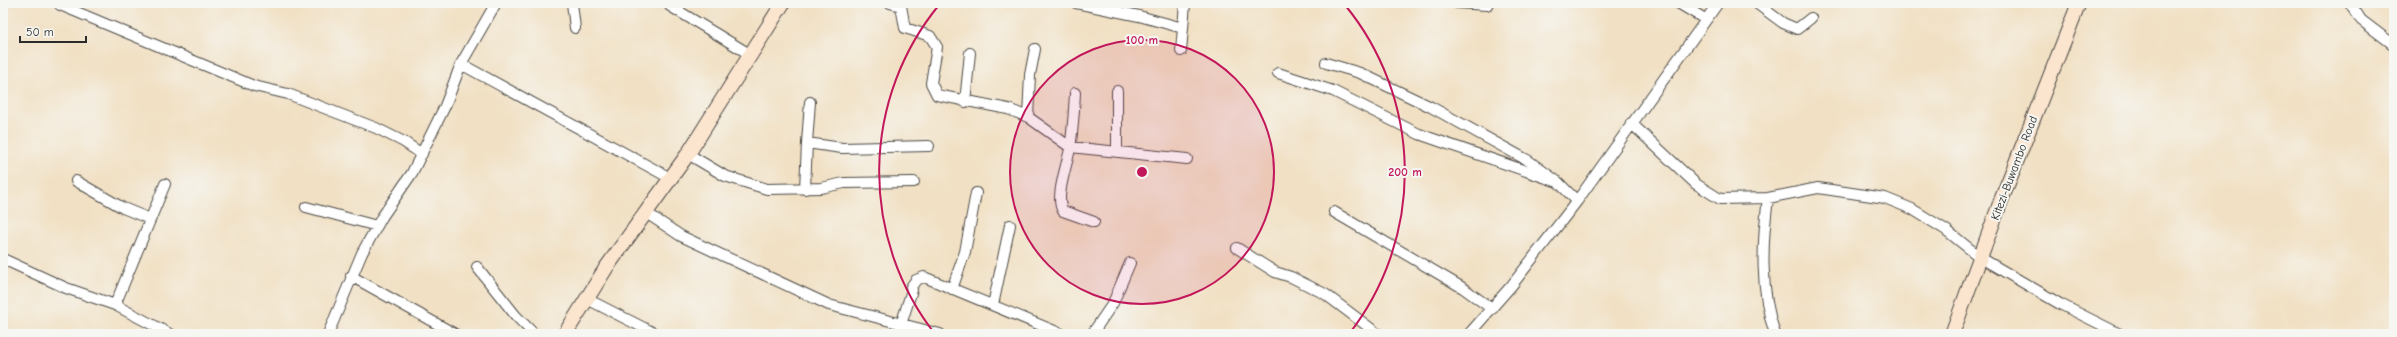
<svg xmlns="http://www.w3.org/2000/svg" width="2397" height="337" font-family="'Comic Neue',sans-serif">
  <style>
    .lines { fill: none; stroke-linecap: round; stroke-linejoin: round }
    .street-casing { stroke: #494642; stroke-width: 12 }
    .secondary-casing { stroke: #494642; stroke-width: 16 }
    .street { stroke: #fff; stroke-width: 10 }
    .secondary { stroke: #fbe5cf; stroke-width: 14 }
    .ring { fill: none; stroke: #c2185b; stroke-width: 2 }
    .labels { text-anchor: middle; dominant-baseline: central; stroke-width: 4; stroke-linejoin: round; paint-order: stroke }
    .street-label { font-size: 12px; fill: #2b2b2b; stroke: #f6f6f2 }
    .centre { fill: #c2185b; stroke: #f6f6f2; stroke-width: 2 }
    .ring-label { font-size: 12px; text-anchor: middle; font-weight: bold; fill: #c2185b; stroke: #f6f6f2; stroke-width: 4; stroke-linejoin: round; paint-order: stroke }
  </style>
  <rect width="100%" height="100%" fill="#f6f6f2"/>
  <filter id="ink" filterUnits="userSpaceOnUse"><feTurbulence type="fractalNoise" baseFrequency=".025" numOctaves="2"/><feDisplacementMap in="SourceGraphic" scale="8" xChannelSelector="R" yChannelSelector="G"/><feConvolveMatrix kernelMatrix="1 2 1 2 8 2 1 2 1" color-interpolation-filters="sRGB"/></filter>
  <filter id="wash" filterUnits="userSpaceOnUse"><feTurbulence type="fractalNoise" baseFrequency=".012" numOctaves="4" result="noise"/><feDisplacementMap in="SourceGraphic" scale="16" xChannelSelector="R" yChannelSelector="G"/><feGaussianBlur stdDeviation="0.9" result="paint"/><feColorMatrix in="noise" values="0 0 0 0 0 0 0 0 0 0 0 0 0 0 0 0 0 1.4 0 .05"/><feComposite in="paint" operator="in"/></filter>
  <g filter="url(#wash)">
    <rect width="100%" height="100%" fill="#f1e0c3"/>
  </g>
  <g filter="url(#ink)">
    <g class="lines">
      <defs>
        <path id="street" d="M572,3L575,28
          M890,3L901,6L905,28L930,36L937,47L931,83L937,95L1008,109L1028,117L1070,147L1187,159
          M1076,3L1139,16L1183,28L1181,51
          M1457,3L1487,5L1488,3
          M1678,3L1705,19
          M1756,3L1783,23L1797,29L1811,18
          M2350,3L2361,20L2394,45
          M60,5L254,86L288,94L376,128L404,142L422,154
          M670,6L751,55
          M1183,28L1185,3
          M1326,63L1360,73L1431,107L1529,161L1558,182L1577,201
          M461,64L670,178
          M1278,73L1333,91L1419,134L1558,182
          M1075,93C1074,111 1073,130 1070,148C1068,163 1054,198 1063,211L1094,222
          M965,102L970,53
          M1028,117L1030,75L1035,49
          M1631,123L1696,184L1720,199L1768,198L1818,188L1885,198L1912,209L1946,230L1981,258L2060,304L2120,334
          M807,143L810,102
          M1117,151V91
          M688,154L725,176L767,189L821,188L844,183L914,182
          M76,181L123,208L150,219
          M805,189L807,143L842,148L929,146
          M1768,198C1762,244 1760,290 1775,334
          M306,207L377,226
          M645,212L681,236L829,305L940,334
          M1334,212L1463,288L1492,309
          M1237,248L1275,272L1291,277L1325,294L1378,334
          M3,259L66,288L115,305L170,334
          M477,267L516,316L534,334
          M351,276L455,334
          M952,289L965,252L976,193
          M587,299L656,334
          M115,305L165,184
          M993,305L1010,225
          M328,334L362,253L382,217L412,173L445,106L461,64L496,3
          M898,334L912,290L911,287L916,280L924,277L1062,334
          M1092,334L1113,303L1130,263
          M1469,334L1512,285L1577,201L1718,3"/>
        <path id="secondary" d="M565,334L606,268L688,154L783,3
          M1952,334L2002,198L2079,3"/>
      </defs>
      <use href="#street" class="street-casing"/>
      <use href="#secondary" class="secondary-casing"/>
      <use href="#street" class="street"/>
      <use href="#secondary" class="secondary"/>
    </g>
  </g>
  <circle cx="1142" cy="172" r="132" fill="#c2185b" fill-opacity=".12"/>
  <g class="ring">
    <circle cx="1142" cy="172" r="132"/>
    <path d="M935 334A263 263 0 0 1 939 5M1345 5A263 263 0 0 1 1349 334"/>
  </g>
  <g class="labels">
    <g class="street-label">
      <text transform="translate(2014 168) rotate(-69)">Kitezi-Buwambo Road</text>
    </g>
  </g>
  <circle cx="1142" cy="172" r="6" class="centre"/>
  <g class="ring-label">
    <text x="1142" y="44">100 m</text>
    <text x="1405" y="176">200 m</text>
  </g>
  <rect width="2397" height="337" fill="none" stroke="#f6f6f2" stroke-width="16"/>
  <path d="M20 36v6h66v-6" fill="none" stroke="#2b2b2b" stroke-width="2"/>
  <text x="26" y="36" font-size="12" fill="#2b2b2b" stroke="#f6f6f2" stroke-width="3" paint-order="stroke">50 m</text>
</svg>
